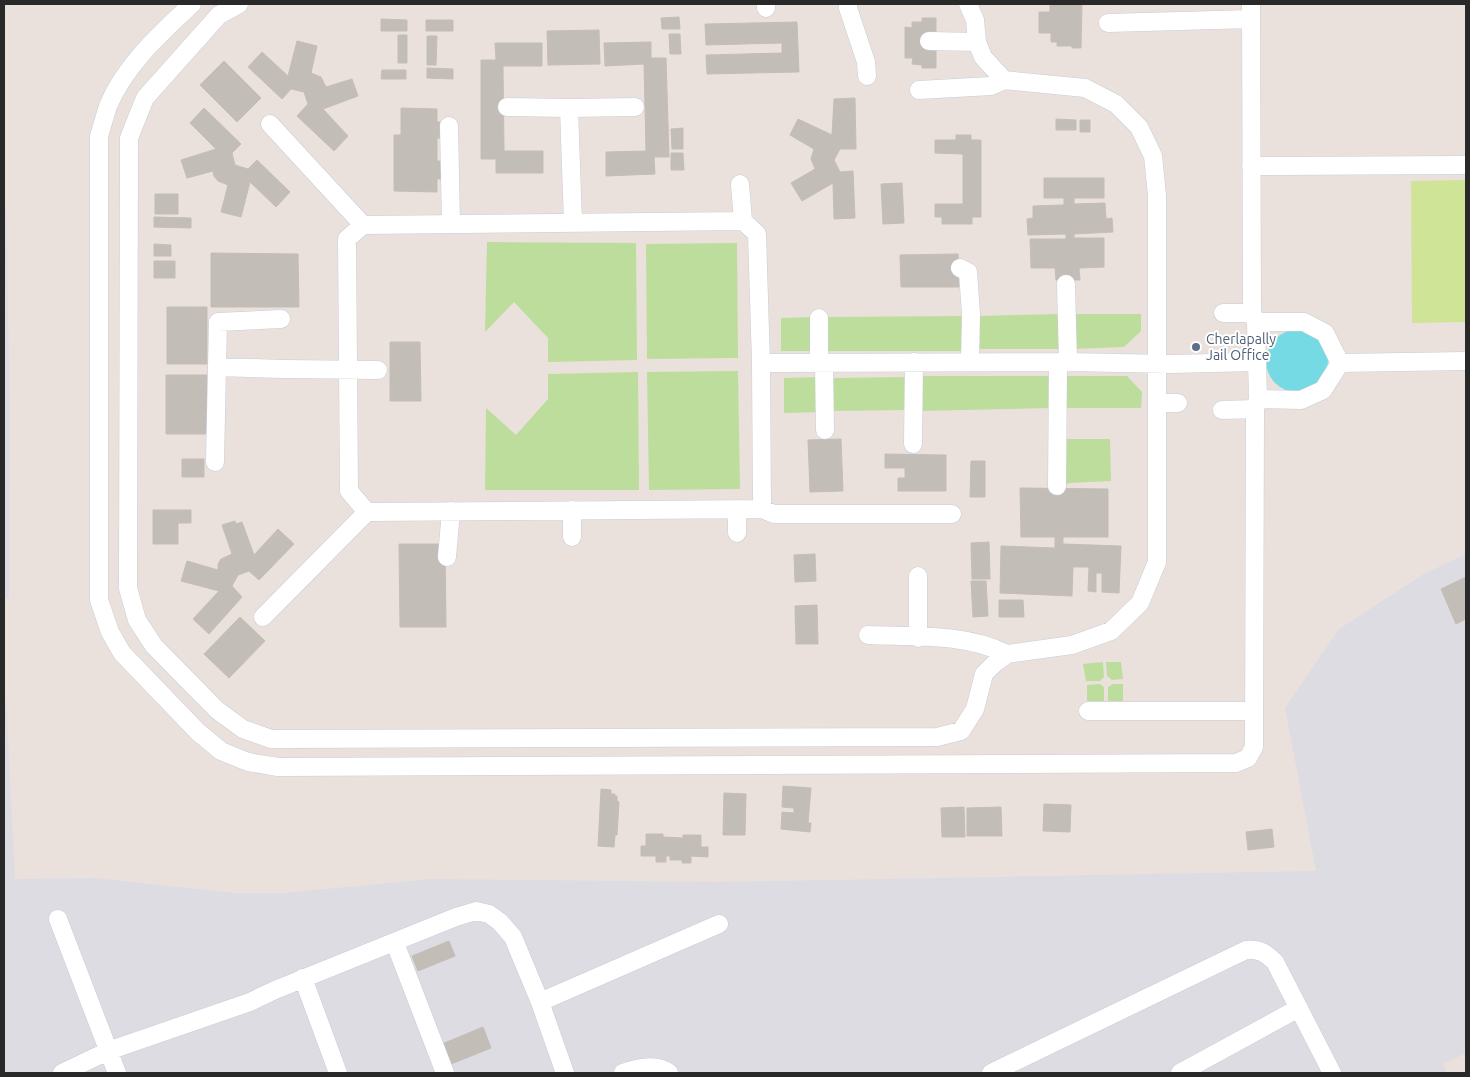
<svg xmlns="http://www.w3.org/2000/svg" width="1470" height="1077" font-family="Ubuntu,sans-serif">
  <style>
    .industrial { fill: #dddce3 }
    .green { fill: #bddd9c }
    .pitch { fill: #d0e498 }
    .water { fill: #76dae5 }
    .building { fill: #c3bdb7; stroke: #c5bdb6 }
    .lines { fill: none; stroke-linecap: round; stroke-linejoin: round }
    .minor-casing { stroke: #c7cdd6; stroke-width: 19 }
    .minor { stroke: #fff; stroke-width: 18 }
    .service-dot { fill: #5c6f8a; stroke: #fff; stroke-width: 2 }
    .labels { text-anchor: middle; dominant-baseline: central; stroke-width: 4; stroke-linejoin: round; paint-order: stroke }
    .service-label { font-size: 14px; fill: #4e5e75; stroke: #fff; text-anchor: start }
  </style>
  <rect width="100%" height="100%" fill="#eae1dc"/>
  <path class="industrial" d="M4,184L6,214L10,412L9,598L4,600Z
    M1466,554V1053L1443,1064L1447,1073H4V695L6,701L15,879L95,878L235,893H284L431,879L715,882L1316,871L1285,708L1339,629L1424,574Z"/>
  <path class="green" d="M487,242L636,243L637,360L548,362V338L514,302L485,332Z
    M737,243L738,358L647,359L646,244Z
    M1061,314L1062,349H976L977,316Z
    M1074,314H1141V331L1124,347L1073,349Z
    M964,316V351H825L826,317Z
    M813,317L814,351H781V318Z
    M738,371L740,489L649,490L647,372Z
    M638,372L639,490H485L486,408L516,435L548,399V374Z
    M920,376H1052V408L920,411Z
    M1063,376H1127L1142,392L1141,408H1063Z
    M819,377L820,412L784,413V378Z
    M907,377L909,410L831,411V378Z
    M1063,439H1110L1111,481L1069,483L1065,485Z
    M1103,662L1104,677L1100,681H1086L1083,664Z
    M1106,662H1121L1123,679L1112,680L1107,676Z
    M1100,684L1104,687V701H1087V685Z
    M1113,684H1123V701H1108V687Z"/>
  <path class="pitch" d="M1466,180V322L1412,323L1411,181Z"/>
  <path class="water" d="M1266 361a31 31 0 1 1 62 0a31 31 0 1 1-62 0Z"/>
  <path class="building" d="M1050,4H1082L1081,48H1072V46H1057V42H1051V33H1039V12H1050Z
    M679,17L680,29H662L661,18Z
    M922,18H936V36H923V49H936V68H922V65L912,64L913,58H905V27L912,28V22H922Z
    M381,19L407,20V31H381Z
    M426,20H453V31H426Z
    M797,22L799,72L707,74L706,55L782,53V43L706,45L705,24Z
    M599,30L600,64L548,65L547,31Z
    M669,34H680L681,54H670Z
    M398,35H407V63H398Z
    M427,36H437L436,65H427Z
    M297,41L317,46L311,73L321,77L326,87L352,79L358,96L323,109L348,136L334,151L297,116L308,104L304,92L291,89L282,99L248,67L262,52L288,76Z
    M651,42V58H666L669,157H654L655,174L606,176V152L646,151L644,64L605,66L604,43Z
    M495,43H542V66H503L504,151H543V173H496V159H481V60H496Z
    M224,61L261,98L237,122L200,85Z
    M427,68L453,69V79L427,78Z
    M382,70H406V79H381Z
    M855,98L856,149H840L834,160L840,172L853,171L855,218L834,219L833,183L802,201L791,183L815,169L811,159L814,149L790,135L798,119L832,135L834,99Z
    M204,108L241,144L232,153L235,165L248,169L257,160L290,192L276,207L250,182L241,217L221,212L228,185L218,181L214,176L213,171L187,178L181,160L216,149L190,123Z
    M401,108L437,109V122H443V138H437V161H444V179H437V192L394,191V135H401Z
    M1056,119L1076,120V130H1056Z
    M1080,120H1090V132H1080Z
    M683,128V149H672L671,129Z
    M956,135H971V140H981V217H972V224H942V217H935V204H963V154L935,153V140H956Z
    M671,153H683L684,170H671Z
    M1044,178H1104V198H1074V204L1105,203L1106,219L1112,218L1113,232L1074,234V238H1104V267L1079,268L1080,280H1056L1055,268H1031L1030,239H1066V234L1028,235L1027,219L1033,218V206L1064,205V198H1044Z
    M902,183L904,223L883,224L881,184Z
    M155,194H178V214H155Z
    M154,217L191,218V228L154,227Z
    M154,244L171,245V256H154Z
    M211,253L298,254L299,307H211Z
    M958,254L959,287H901L900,255Z
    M154,261H175V278H154Z
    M167,307H207V364H167Z
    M390,342H420L421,401H390Z
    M166,375H207V434H166Z
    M841,439L843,491L810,492L808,440Z
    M885,454L946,455V491H898V478H905V468H885Z
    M182,459H204V477H182Z
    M971,461H985V497H970Z
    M1020,488L1108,489V537H1063V544L1121,546L1119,593L1102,592V573H1096V592L1088,591L1089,567H1073L1072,596L1000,593L1001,546L1055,548V537H1021Z
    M153,510H191V523H178V544H153Z
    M235,521L236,524L242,522L254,555L278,529L294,544L259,580L249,571L238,575L232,586L242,597L209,634L193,619L219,591L181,581L187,561L218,570V564L221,559L232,554L222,525Z
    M989,542L990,579H972L971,543Z
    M399,544H445L446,627H400Z
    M815,554L816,581L795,582L794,555Z
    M1466,577V619L1456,624L1441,589Z
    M971,581H986L988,616L973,617Z
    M999,600H1023L1024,617H999Z
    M817,605L818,644H796L795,606Z
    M240,617L265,641L229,678L204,654Z
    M783,786L811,788L808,823H811L810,832L781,829L782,812L794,813V808L782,807Z
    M601,789L611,790V794H615V796H617V801L619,802L617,835H615L614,847L598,846Z
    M724,793L746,794L745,835H723Z
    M1044,804L1071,805L1070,832L1043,831Z
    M964,807L965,837H942L941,808Z
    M1001,807L1002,836H967V808Z
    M1272,829L1274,847L1248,850L1246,832Z
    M646,834H663V837L683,838V835H701V847H708V857L691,856V863H682V860H670V856H666V862H656V856H641V846H646Z
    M449,941L455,956L418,971L412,956Z
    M483,1027L491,1048L451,1064L442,1044Z"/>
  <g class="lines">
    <defs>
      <path id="minor" d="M192,4C161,33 125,65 108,106C105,116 102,126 99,136V600L110,632L122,653L198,732L221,751L248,762L278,767L1236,763L1248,758L1254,747L1255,409L1258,399
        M239,4L219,15L145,98L129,138L128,588L137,620L154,646L217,710L243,729L271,739L937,737L961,731L975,709L984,674L995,663L1007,654L1072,645L1111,631L1140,603L1157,562V195L1153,156L1139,127L1116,104L1085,88L1004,80L983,57L977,42L975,20L968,4
        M848,4V8L866,62L867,76
        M1251,4L1252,313L1256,322L1258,399L1301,400L1323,390L1340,363L1325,333L1304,322H1256
        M766,8V4
        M1108,23L1251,19
        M929,41L977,42
        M919,90L991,86L1004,80
        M507,107L569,108
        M270,124L363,225
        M449,126L451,224
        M1251,166L1466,165
        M740,184L743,221
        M573,223L569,108L635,107
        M960,268L968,272L971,314L970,362
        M1066,284L1068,362
        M1223,313H1252
        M819,318V363
        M761,363L757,234L743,221L363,225L347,239L349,491L367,512L762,509L761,363L1068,362L1170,364L1256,362
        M824,363L825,430
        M1340,363L1466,361
        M217,367L218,322L281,319
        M1157,403H1178
        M1222,410L1255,409
        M913,444L914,362
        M215,462L217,367L283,369L378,370
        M1057,486L1058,362
        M737,509V533
        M762,509L774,514H952
        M572,537V510
        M447,557L451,511
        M918,576V638
        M263,617L367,512
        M868,635C914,637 965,633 1007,654
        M1088,711H1254
        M58,919L117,1073
        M395,943L445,1073
        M303,978L338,1073
        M540,1002L719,924
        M62,1073L108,1051L250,1002L275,990L456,917L476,911L489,914L500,922L513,937L540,1002L565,1073
        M623,1073C636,1068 657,1063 669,1073
        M991,1073L1246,950C1260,949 1266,953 1275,962L1332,1073
        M1180,1073L1299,1008"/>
    </defs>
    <use href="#minor" class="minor-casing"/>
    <use href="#minor" class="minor"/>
  </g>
  <circle class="service-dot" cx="1196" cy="347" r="5"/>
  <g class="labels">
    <g class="service-label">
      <text x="1206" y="339">Cherlapally<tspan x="1206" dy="16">Jail Office</tspan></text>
    </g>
  </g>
  <rect width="1470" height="1077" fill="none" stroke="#292929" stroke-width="10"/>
</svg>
